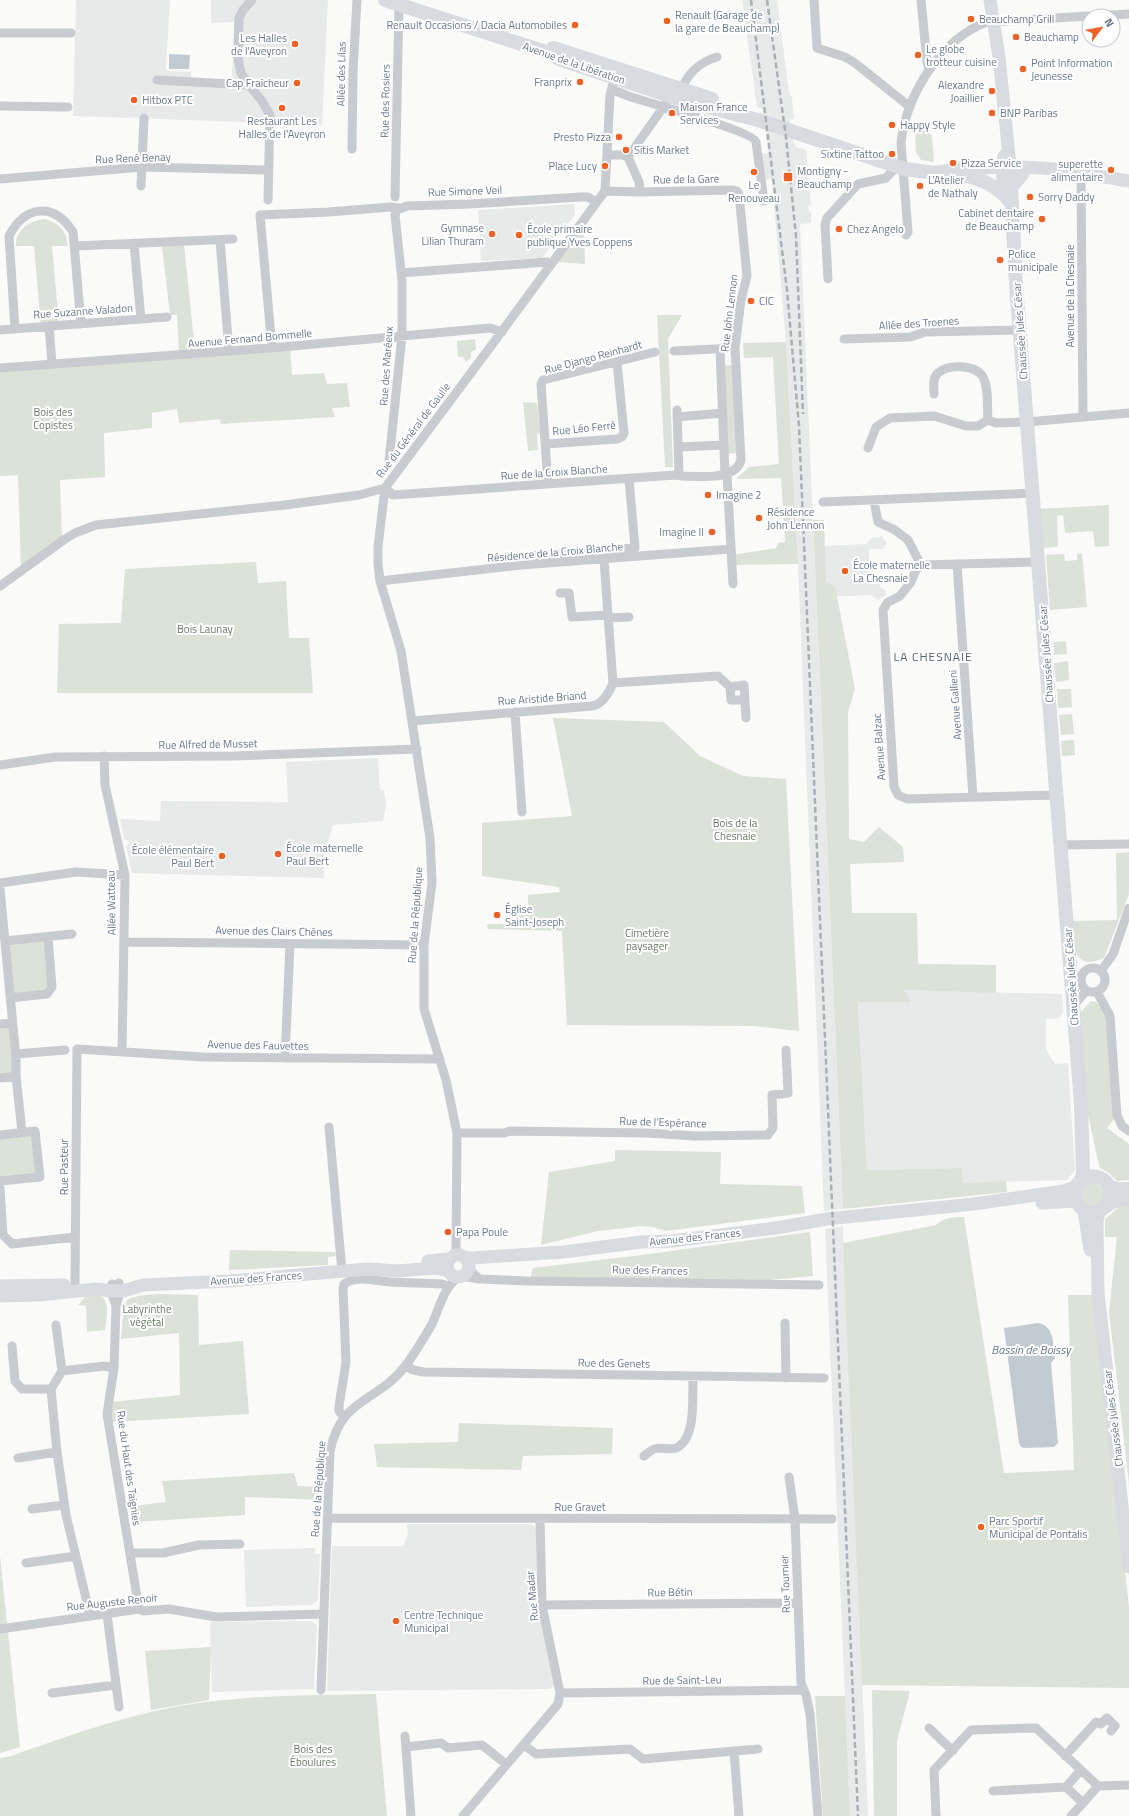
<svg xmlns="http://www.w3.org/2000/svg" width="1129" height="1816" font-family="'Titillium Web',sans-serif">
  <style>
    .built { fill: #e8e9e9 }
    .green { fill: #dbe2d8 }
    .water { fill: #c2cbd1 }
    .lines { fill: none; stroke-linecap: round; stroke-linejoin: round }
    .street { stroke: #c8cbcf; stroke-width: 9 }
    .secondary { stroke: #d8dce0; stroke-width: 13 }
    .primary { stroke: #d8dce0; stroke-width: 14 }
    .rail { stroke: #aaafb6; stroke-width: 2.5; stroke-dasharray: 6 3; stroke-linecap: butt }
    .poi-dot { fill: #ed6125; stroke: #fff; stroke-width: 1.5 }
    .labels { text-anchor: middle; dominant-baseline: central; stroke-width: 4; stroke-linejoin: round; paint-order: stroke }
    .poi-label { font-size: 11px; fill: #67788a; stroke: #fff; text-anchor: start }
    .street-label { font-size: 11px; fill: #67788a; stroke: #fff }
    .park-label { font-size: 11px; fill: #667b63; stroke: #fff }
    .neighbourhood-label { font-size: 12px; letter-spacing: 1px; fill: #56626f; stroke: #fff }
    .water-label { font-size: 12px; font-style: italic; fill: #637985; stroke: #fff }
  </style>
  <rect width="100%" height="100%" fill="#fafaf8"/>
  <path class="built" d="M76,0H170L166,68L168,71L191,72V78L229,82L232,79L234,22L211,23V0H328L322,125L73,116Z
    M742,0H777L789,92L792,98L794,119H790L793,141L796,147L806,150L811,205L808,206L809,212H811V223L800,224L843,1209L824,1211L798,564L786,342L772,181L770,179L761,180L759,154L768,153L766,136L763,109L757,107Z
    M574,204L575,215L542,258L481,261L478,210Z
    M874,536L876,538L882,536L887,543L883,549H869V580H880V587L885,590L886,595L878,600L871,595L822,597L820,546L866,544Z
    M378,758L380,790H384L386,805L383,821L333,825L324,855V878L132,873L126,846L128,845L129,841L124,839L120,819L160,821L161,801L288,802L286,762Z
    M903,990L1062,994L1063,1013L1059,1018L1046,1019V1049L1055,1064L1068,1063L1075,1170L1067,1180L963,1183L962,1168L867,1170L858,1002L910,1001Z
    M843,1226L868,1816H850L825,1229Z
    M407,1524H531L536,1529V1595L554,1685L550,1689L327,1691L332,1546H403L408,1534Z
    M315,1548V1554H320L318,1600L312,1605L246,1607L244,1550Z
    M311,1621L317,1625L314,1689L212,1692L210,1622Z"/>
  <path class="green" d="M920,131L929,132L932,136L934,162L921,160L916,152L915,136Z
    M45,219C60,224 66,230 68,246H52L59,325L41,327L34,246H16C16,229 29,221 45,219Z
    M582,229L584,230L585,264L557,262Z
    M184,244L195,351L179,352L177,315H170L162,246Z
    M657,315H682L668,339L673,467H665Z
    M475,339L476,350L471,352V358L466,362L463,357H458L457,341Z
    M786,342L798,564L732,565V555L776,548L778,543L785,542L781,478L736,479L749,467L779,464L773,357L744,358L743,343Z
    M290,347L292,375L324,373L327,384L347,383L350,407L332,408L335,417L221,424L220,419L179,423L177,409L152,413V428L104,433L105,477L60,480L62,539L21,569L18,475L0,476V369Z
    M733,365L737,453L726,454L722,366Z
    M523,402L537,403L540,433L537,434L538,450L528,451Z
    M1109,505V546L1095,547L1093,531L1065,533L1063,515L1057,516L1058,547L1043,548L1040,509Z
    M813,520H824L826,582L835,586L855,689L848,712L849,839L864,842L879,827L903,847L904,862L850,864L852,913H917L918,964L996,965V993L904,990L911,1002H858L867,1170L962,1168L963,1183L1006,1181L1007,1192L843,1209Z
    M1082,553L1087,607L1050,610L1046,555L1064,554L1065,561L1077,560V554Z
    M256,562L258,583L286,581L289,638H309L313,693H57L59,624L121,623L125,569Z
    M1066,641L1067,654L1054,655L1053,642Z
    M1068,661L1069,680L1056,682L1054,663Z
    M1057,689H1071L1072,707L1058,708Z
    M1072,714L1074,734L1061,735L1059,715Z
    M553,718L664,722L700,756L743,776L786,779L799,1031L754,1026L567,1025L562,931L488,929L487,924H508L509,905L528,906V895L560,892L559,887L482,876V823L572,816Z
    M1074,740L1075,755L1062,756L1061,741Z
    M1129,852V894L1104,958C1071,972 1074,944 1073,921L1117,920L1116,853Z
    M48,937L52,987L47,994L10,998L5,941Z
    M1091,1001L1096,1002L1106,1014L1115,1118L1107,1128L1129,1144V1180L1117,1181L1109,1173L1100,1168L1098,1161L1088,1114L1077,1016Z
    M12,1023L16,1076L0,1078V1024Z
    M35,1131L40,1177L0,1181V1135Z
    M615,1150L721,1152L720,1184L802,1186L805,1213L666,1231L652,1227L642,1226L598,1231L541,1245L549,1172L615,1161Z
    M1093,1181L1108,1193L1100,1207L1083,1205L1080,1188Z
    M1129,1206V1484L1109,1312L1117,1237H1105V1219L1119,1207Z
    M964,1217L1004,1473L1074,1470L1068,1295H1094L1129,1607V1688L862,1685L843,1243L936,1225C945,1217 953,1217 964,1217Z
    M810,1232L813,1276L769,1280L530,1278L533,1268L642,1255Z
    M230,1250L335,1252L336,1256L328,1257V1265L229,1270Z
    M159,1294L198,1295L199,1345L243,1341L249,1414L111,1422V1402L180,1395L179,1333L121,1339C127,1301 113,1297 159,1294Z
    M98,1295C112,1300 106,1319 105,1330L87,1332L86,1306L78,1305L85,1297Z
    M459,1423L613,1428L612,1454L523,1456L521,1470L377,1467L374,1444L458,1442Z
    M294,1473L298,1486L323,1487V1500L245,1497V1515L135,1522L132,1506L166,1502L162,1481Z
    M0,1556L20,1747L0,1753Z
    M211,1647L209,1700L151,1710L145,1651Z
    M872,1690L910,1691L897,1741V1816H874Z
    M376,1694L387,1816H0V1758L11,1756C74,1734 139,1710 206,1702C263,1695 320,1695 376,1694Z
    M815,1696H845L850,1816H823Z"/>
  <path class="water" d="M169,54L190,55L189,69H169Z
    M1038,1323C1055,1326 1053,1345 1055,1358L1051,1363L1058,1443L1054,1447L1024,1448L1021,1447L1019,1443L1004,1328Z"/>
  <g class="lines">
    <path class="street" d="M814,0L817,48L845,57L855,63L910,107
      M921,0L927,62L929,70
      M1094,16L1129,14
      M0,33H71
      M157,80L249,85L262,101L270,115L268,200
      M249,85L241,73L238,59L239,18L243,10L252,0
      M616,91L628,96C645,102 753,131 756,142L764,201
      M680,93C686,75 699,62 717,57
      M0,106L68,107
      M352,149L353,72L357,0
      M607,155H623L628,157L639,182L640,192
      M628,157L667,102
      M1081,175L1083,417
      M0,179L142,167L268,170
      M141,186L144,118
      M395,197L399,5
      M906,235L908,232L901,143C906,95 941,39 987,22L1089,16
      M220,240L229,351
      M134,244L141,319
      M75,246L233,239
      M401,273L547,262L550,265
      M828,279L825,225L827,218L858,184L886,178L896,167
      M49,326L52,363
      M15,329L9,236C25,205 54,202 73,232L81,324
      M0,330L167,317
      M844,339L910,337L925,332L1020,330
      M272,348L260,215L329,212L390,207L399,208
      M720,349L725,475
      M674,351L735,348
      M0,368L282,347L490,328L502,332
      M934,394C934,387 932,378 938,373C948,364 975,364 983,377C989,388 987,407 988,420L996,423L1027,422L1129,413
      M677,410L679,475
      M677,417L723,413
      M546,444L617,439L622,437L624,433L617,362
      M678,447L724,445
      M868,448L876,427L890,418L934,416L966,426H978L988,420
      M389,461L402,336V280L395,215L397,210L407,206L470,204L581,197H588L596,202
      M727,475L733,584
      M548,484L541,384L543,380L655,352
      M385,488L378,547V564L380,581L401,651L430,838L432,883L424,945V1009L446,1080L457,1133L456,1250L452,1257
      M385,488L393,495L675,475L682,476C700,476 736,481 741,460L735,348L741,300L747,276L739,194L737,191L731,190L640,192L605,191
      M874,501L878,522L895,530L908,540L921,565L916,570L911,582L900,596L888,602L883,610L894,787L898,795L907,799L1057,795
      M823,502L1033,493
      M529,556L635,548L629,478
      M957,564L973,797
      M921,565L1038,562
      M380,581L521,565L731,549
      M0,586L65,539L75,533L96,525L285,505L359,495L385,488L494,342L605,191L610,95L616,73
      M560,593H569L572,617L608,615
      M608,618L629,617
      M613,683L718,676L730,687
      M730,687L744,685L746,718
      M730,687L731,700H745
      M515,712L522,812
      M412,721L592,706C603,704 609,693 613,683L604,560
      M104,756L105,785L125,875L122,1052
      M0,765L55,757L234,756L417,749
      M1062,845L1129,844
      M0,883L76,872L125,875
      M0,889L16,1058V1076L22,1132
      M5,941L72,934
      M124,942L424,945
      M1081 980a12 12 0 1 1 24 0a12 12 0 1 1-24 0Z
      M1101,971L1113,954L1129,908
      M1097,992L1110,1016L1117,1115L1122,1126L1129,1131
      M10,998L47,994L52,987L48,937
      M1072,1008L1086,991
      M0,1024L12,1023
      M16,1054L65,1050
      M285,1058L290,944
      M0,1078L16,1076
      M329,1127L342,1271
      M457,1133H504L510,1131L646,1133L696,1136L768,1135L773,1128L772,1095L788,1093L786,1050
      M0,1135L35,1131L40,1177L0,1181
      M0,1188L3,1235L12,1244L75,1237
      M469,1269L479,1279
      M462,1276L480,1279L528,1281L819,1285
      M75,1284L77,1049L203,1057L440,1059
      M112,1284L113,1297L116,1306L119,1296V1283
      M116,1306L114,1368L107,1414L139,1609
      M785,1323L786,1378
      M56,1325L62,1371
      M12,1346L15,1381L22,1389H51
      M406,1365L413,1370L423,1372L824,1378
      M344,1417L339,1411V1406L346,1362L343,1289L344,1284C356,1275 376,1281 390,1282C407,1283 425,1283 442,1284L449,1286
      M644,1456C647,1454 651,1450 654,1449C661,1447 669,1450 676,1448C697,1439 692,1395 693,1376
      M18,1458L57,1452
      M789,1477L795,1519L801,1683L806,1695L810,1714L818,1816
      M32,1509L64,1505
      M328,1518L832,1519
      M130,1553H163L199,1545L240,1544
      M26,1563L76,1556
      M542,1605L798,1603
      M107,1614L119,1707
      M90,1615L66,1515L57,1452L51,1389L62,1371L104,1366L114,1368
      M0,1629L139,1609L143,1611L169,1609L216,1617L323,1614
      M321,1690L330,1452C340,1397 379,1402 406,1365C415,1353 424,1338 432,1324C439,1309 444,1286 459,1277
      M52,1693L116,1685
      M560,1693L803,1690
      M929,1728L953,1751
      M405,1736L411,1816
      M524,1745L536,1754L630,1749L643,1759L758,1749
      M406,1747L441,1743L448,1748L482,1745L506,1764
      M734,1751L739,1816
      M1065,1756L1096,1722L1101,1724L1107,1718L1115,1726L1111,1731
      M1066,1787L1081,1770L1098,1786
      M993,1791L1066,1787L1083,1803L1098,1786L1129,1785
      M463,1816L558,1704L560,1693L542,1605L540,1519
      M936,1816L934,1770L971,1730L1036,1728L1081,1770
      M1071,1816L1083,1803"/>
    <path class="secondary" d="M990,0L999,57L1010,166L1055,169L1129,181
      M1011,188L1023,174
      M1004,193L1002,167L1004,156
      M1042,1203L1076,1201
      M1084,1210L1090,1250
      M1099,1211L1097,1222L1098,1293L1129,1567
      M447 1266a11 11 0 1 1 22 0a11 11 0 1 1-22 0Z
      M464,1257L471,1258L564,1252L641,1242L672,1241L776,1228L827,1219L974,1204L1063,1191L1076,1187
      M428,1261L450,1259
      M0,1286L64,1285
      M0,1296L39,1295L97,1289L111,1291H123L143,1285L229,1281L368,1269L398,1271L434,1268L447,1270"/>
    <path class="primary" d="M385,0L549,53L559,59L688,102L758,120L905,169L936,173L960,169L1010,166L1016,285L1081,1104L1083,1173L1081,1181
      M553,48L712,99
      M955,173C978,178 997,184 1011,203
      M1109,1187L1118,1189H1129
      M1109,1204L1111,1191C1101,1161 1061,1183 1079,1205C1082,1210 1087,1212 1092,1213C1101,1213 1104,1206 1111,1203C1116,1200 1123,1200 1129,1199"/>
    <path class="rail" d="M751,0L787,290L799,426L858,1816
      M767,0L786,137L796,236L803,414"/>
  </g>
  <g class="poi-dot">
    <circle cx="971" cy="19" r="4"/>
    <circle cx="667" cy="21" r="4"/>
    <circle cx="575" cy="25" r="4"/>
    <circle cx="1016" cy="37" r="4"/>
    <circle cx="295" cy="44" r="4"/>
    <circle cx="918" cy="55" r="4"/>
    <circle cx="1023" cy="69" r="4"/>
    <circle cx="580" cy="82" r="4"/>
    <circle cx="297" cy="83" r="4"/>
    <circle cx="992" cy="91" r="4"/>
    <circle cx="134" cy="100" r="4"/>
    <circle cx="282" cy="108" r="4"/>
    <circle cx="672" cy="113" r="4"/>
    <circle cx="992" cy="113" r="4"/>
    <circle cx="892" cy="125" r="4"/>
    <circle cx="619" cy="137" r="4"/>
    <circle cx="626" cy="150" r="4"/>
    <circle cx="892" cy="154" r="4"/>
    <circle cx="953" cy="163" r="4"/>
    <circle cx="605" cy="166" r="4"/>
    <circle cx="1111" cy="170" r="4"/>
    <circle cx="754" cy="172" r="4"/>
    <rect x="783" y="172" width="10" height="10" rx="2"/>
    <circle cx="920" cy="186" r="4"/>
    <circle cx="1030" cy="197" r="4"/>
    <circle cx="1042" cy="219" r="4"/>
    <circle cx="839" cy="229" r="4"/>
    <circle cx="492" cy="234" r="4"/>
    <circle cx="519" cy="235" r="4"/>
    <circle cx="1000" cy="260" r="4"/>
    <circle cx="751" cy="301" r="4"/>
    <circle cx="708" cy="495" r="4"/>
    <circle cx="759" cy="518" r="4"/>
    <circle cx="712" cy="532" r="4"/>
    <circle cx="845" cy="571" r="4"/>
    <circle cx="278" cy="854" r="4"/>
    <circle cx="222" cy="856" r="4"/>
    <circle cx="497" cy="915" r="4"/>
    <circle cx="448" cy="1232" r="4"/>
    <circle cx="981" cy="1527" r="4"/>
    <circle cx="396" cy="1621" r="4"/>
  </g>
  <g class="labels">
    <g class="poi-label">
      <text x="675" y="15">Renault (Garage de<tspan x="675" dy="13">la gare de Beauchamp)</tspan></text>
      <text x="979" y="19">Beauchamp Grill</text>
      <text x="567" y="25" text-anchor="end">Renault Occasions / Dacia Automobiles</text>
      <text x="1024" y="37">Beauchamp</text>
      <text x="287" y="38" text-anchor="end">Les Halles<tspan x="287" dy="13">de l'Aveyron</tspan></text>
      <text x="926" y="49">Le globe<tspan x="926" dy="13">trotteur cuisine</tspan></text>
      <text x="1031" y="63">Point Information<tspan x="1031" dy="13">Jeunesse</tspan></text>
      <text x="572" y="82" text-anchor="end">Franprix</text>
      <text x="289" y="83" text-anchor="end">Cap Fraîcheur</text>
      <text x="984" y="85" text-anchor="end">Alexandre<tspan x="984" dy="13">Joaillier</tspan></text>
      <text x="142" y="100">Hitbox PTC</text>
      <text x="680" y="107">Maison France<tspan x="680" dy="13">Services</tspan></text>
      <text x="1000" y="113">BNP Paribas</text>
      <text x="282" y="121" text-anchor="middle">Restaurant Les<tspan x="282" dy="13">Halles de l'Aveyron</tspan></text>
      <text x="900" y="125">Happy Style</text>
      <text x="611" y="137" text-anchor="end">Presto Pizza</text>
      <text x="634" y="150">Sitis Market</text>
      <text x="884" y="154" text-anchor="end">Sixtine Tattoo</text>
      <text x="961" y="163">Pizza Service</text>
      <text x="1103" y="164" text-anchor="end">superette<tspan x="1103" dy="13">alimentaire</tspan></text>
      <text x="597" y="166" text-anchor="end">Place Lucy</text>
      <text x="797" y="171">Montigny -<tspan x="797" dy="13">Beauchamp</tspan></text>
      <text x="928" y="180">L'Atelier<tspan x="928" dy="13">de Nathaly</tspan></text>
      <text x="754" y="185" text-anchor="middle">Le<tspan x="754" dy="13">Renouveau</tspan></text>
      <text x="1038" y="197">Sorry Daddy</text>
      <text x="1034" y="213" text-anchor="end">Cabinet dentaire<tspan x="1034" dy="13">de Beauchamp</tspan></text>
      <text x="484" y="228" text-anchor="end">Gymnase<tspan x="484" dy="13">Lilian Thuram</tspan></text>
      <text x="527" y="229">École primaire<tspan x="527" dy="13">publique Yves Coppens</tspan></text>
      <text x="847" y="229">Chez Angelo</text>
      <text x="1008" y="254">Police<tspan x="1008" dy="13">municipale</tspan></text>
      <text x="759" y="301">CIC</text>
      <text x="716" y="495">Imagine 2</text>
      <text x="767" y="512">Résidence<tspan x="767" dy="13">John Lennon</tspan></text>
      <text x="704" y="532" text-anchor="end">Imagine II</text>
      <text x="853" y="565">École maternelle<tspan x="853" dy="13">La Chesnaie</tspan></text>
      <text x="286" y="848">École maternelle<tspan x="286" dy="13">Paul Bert</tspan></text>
      <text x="214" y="850" text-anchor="end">École élémentaire<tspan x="214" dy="13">Paul Bert</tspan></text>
      <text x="505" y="909">Église<tspan x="505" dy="13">Saint-Joseph</tspan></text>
      <text x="456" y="1232">Papa Poule</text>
      <text x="989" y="1521">Parc Sportif<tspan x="989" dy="13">Municipal de Pontalis</tspan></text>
      <text x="404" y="1615">Centre Technique<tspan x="404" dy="13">Municipal</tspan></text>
    </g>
    <g class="street-label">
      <text transform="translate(574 63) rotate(19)">Avenue de la Libération</text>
      <text transform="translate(341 74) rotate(-89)">Allée des Lilas</text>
      <text transform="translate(385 101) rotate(-89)">Rue des Rosiers</text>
      <text transform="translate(133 158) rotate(-2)">Rue René Benay</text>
      <text transform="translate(686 179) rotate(-1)">Rue de la Gare</text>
      <text transform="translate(465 191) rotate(-2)">Rue Simone Veil</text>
      <text transform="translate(1070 296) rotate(-90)">Avenue de la Chesnaie</text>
      <text transform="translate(83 311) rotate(-4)">Rue Suzanne Valadon</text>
      <text transform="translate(729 313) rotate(-83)">Rue John Lennon</text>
      <text transform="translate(919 323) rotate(-4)">Allée des Troenes</text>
      <text transform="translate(1020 331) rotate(-94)">Chaussée Jules César</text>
      <text transform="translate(250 338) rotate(-5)">Avenue Fernand Bommelle</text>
      <text transform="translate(593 357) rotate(-15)">Rue Django Reinhardt</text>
      <text transform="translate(386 366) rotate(-86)">Rue des Maréeux</text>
      <text transform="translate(584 428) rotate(-6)">Rue Léo Ferré</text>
      <text transform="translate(413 430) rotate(-53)">Rue du Général de Gaulle</text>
      <text transform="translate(554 472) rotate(-4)">Rue de la Croix Blanche</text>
      <text transform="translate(555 552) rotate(-5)">Résidence de la Croix Blanche</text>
      <text transform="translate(1046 654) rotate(-94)">Chaussée Jules César</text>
      <text transform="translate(542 698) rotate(-4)">Rue Aristide Briand</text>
      <text transform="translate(955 705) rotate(-94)">Avenue Gallieni</text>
      <text transform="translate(208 744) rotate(-1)">Rue Alfred de Musset</text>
      <text transform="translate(879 747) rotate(-94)">Avenue Balzac</text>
      <text transform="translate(111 903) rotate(-91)">Allée Watteau</text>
      <text transform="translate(415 915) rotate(-86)">Rue de la République</text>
      <text transform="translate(274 931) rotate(1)">Avenue des Clairs Chênes</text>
      <text transform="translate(1071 977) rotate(-94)">Chaussée Jules César</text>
      <text transform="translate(258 1045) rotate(1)">Avenue des Fauvettes</text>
      <text transform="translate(663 1122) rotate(2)">Rue de l'Espérance</text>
      <text transform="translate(64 1167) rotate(-90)">Rue Pasteur</text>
      <text transform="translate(695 1237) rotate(-6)">Avenue des Frances</text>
      <text transform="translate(650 1270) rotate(1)">Rue des Frances</text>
      <text transform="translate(256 1278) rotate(-4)">Avenue des Frances</text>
      <text transform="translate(614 1363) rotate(1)">Rue des Genets</text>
      <text transform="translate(1113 1418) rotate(-97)">Chaussée Jules César</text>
      <text transform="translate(129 1468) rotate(82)">Rue du Haut des Taignies</text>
      <text transform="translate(318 1489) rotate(-86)">Rue de la République</text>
      <text x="580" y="1507">Rue Gravet</text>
      <text transform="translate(785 1584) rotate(-92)">Rue Tournier</text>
      <text transform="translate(670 1592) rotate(-1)">Rue Bétin</text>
      <text transform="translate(532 1596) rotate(-95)">Rue Madar</text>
      <text transform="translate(112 1602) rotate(-6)">Rue Auguste Renoir</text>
      <text transform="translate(682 1680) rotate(-1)">Rue de Saint-Leu</text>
    </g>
    <g class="park-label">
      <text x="53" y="412">Bois des<tspan x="53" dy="13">Copistes</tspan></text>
      <text x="205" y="629">Bois Launay</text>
      <text x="735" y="823">Bois de la<tspan x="735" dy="13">Chesnaie</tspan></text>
      <text x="647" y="933">Cimetière<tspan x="647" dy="13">paysager</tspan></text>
      <text x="147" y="1309">Labyrinthe<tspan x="147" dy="13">végétal</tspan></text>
      <text x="313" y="1749">Bois des<tspan x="313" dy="13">Éboulures</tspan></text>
    </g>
    <g class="neighbourhood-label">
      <text x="933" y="656">LA CHESNAIE</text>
    </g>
    <g class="water-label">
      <text x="1031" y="1349">Bassin de Boissy</text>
    </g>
  </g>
  <g transform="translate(1101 28) rotate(58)"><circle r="19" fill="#ffffff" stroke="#c2c9d0"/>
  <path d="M0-3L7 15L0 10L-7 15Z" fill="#ed6125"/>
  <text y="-6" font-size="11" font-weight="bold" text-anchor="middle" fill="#67788a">N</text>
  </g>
</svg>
